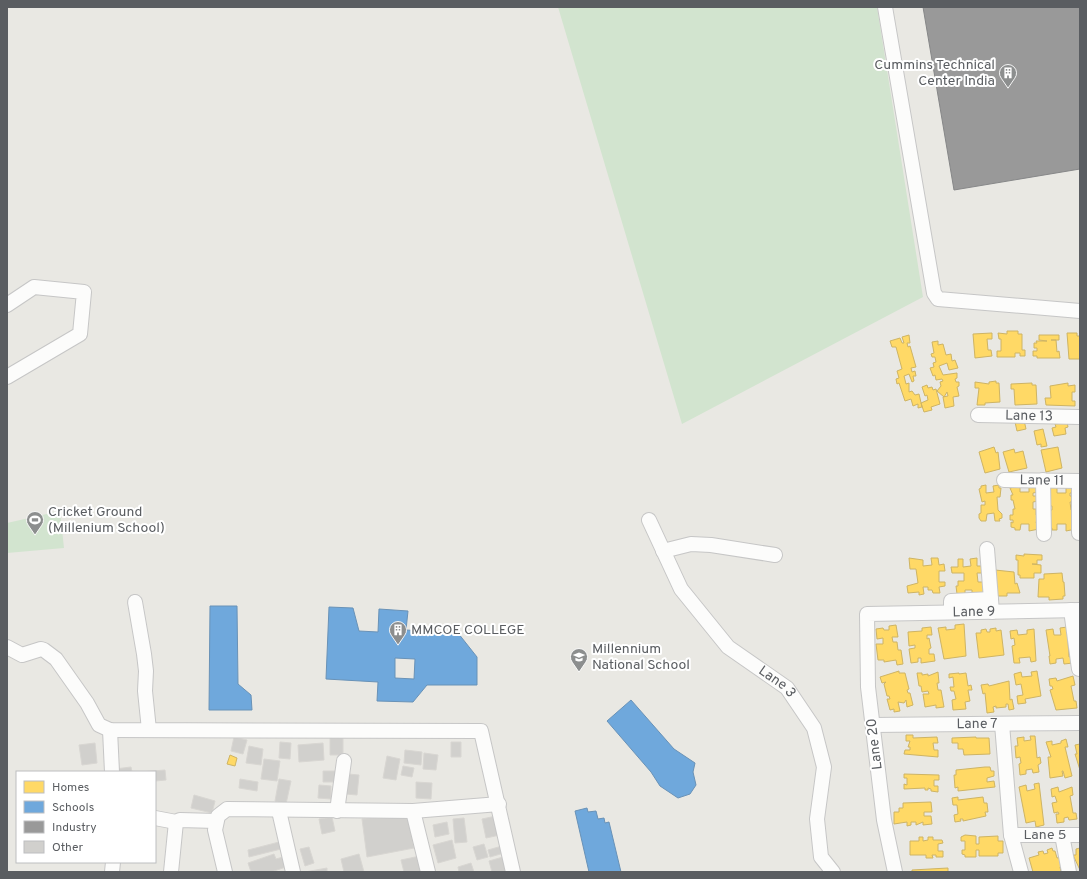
<svg xmlns="http://www.w3.org/2000/svg" width="1087" height="879" font-family="Overpass,sans-serif">
  <style>
    .green { fill: #d2e4cf }
    .homes { fill: #ffd966; stroke: #ceb464 }
    .schools { fill: #6fa8dc; stroke: #6992b7; fill-rule: evenodd }
    .industry { fill: #999; stroke: #868788 }
    .building { fill: #d1d0cd; stroke: #d8d6d2 }
    .lines { fill: none; stroke-linecap: round; stroke-linejoin: round }
    .minor-casing { stroke: #c6c6c6; stroke-width: 16 }
    .minor { stroke: #fcfcfb; stroke-width: 14 }
    .labels { text-anchor: middle; dominant-baseline: central; stroke-width: 4; stroke-linejoin: round; paint-order: stroke }
    .poi-label { font-size: 14px; fill: #5a5d61; stroke: #fff; text-anchor: start }
    .street-label { font-size: 14px; fill: #5a5d61; stroke: #fff }
  </style>
  <rect width="100%" height="100%" fill="#e9e8e3"/>
  <path class="green" d="M558,7H877L923,297L682,424Z
    M60,511L64,548L7,553V523Z"/>
  <path class="homes" d="M1007,331H1018V334H1022V350H1025V356H1020V353H1015V357H997V351H1001V339H999L998,333L1007,334Z
    M992,333V339H987L988,350H991L992,356L975,358L973,334Z
    M1067,333H1077V336H1080V359H1069Z
    M909,335L910,343H907L908,347L910,346L916,367L911,368L912,372L915,371L916,376H913L914,381L912,382L909,374L904,376L906,384L909,383V392L912,391L915,395L919,394L922,407L918,408V404L913,406L911,399L905,401L899,383L897,384L896,379L899,378L897,371L902,369L896,347H892L890,341L900,338L902,343H904L902,337Z
    M1039,335H1059V340H1051H1056L1057,352L1059,351L1060,358H1037V356H1033V351H1037V348H1034V343H1037L1036,341H1047L1039,340Z
    M938,341V345L943,344L946,355L951,354L952,361L955,360L958,368L949,370L947,363L939,366L943,375L957,373V378L955,379L956,382H959V386L957,387L959,396L953,397L954,406L945,408L943,397L948,396L947,392L944,397L937,391L941,386L940,382L943,381L942,379L936,380L935,375L933,376L930,368L934,367L933,363L936,362L935,357H932L931,354L934,353L932,342Z
    M996,381V383H999L1000,402L985,403V405H977L979,388H975V382L989,384V382Z
    M1032,383V385H1036L1037,404L1015,405L1014,389H1011V384Z
    M1068,383V386L1075,385V392H1072V401H1075V406L1046,405L1045,398H1051L1050,386Z
    M927,385L928,388L932,387L933,390L936,389L940,404L931,407L932,410L924,412L921,403L928,400L927,395L925,396L922,387Z
    M1024,420L1026,429L1017,431L1015,422Z
    M1067,422L1068,427L1065,428L1066,434L1054,436L1052,428L1056,427L1055,424Z
    M1043,429L1047,446L1041,447V444L1037,445L1034,431Z
    M994,447L996,453L998,452L1000,469L985,473L979,452Z
    M1058,447L1062,468L1046,472L1041,450Z
    M1014,449L1015,453L1023,451L1027,468L1009,472L1003,452Z
    M986,485V493L994,492L993,486L999,485V488H1001L1000,497H997L998,510L1002,514V518L999,519L1000,521H995L994,513L987,514L986,521H981L979,518V514L981,513V505H985V501L982,502L979,489L981,488V486Z
    M1029,485L1038,488V492L1033,493V496H1038V501L1033,502V509H1036V515H1038L1036,523H1039V529L1029,531V524H1021L1020,530H1015V528L1011,527V522L1013,523V520H1010V515H1013V509H1015L1013,500H1011V495H1013L1010,488L1020,486V492H1029Z
    M1066,485L1075,488V493H1070V496H1075V502H1070L1071,510H1073L1076,529L1066,531V524H1057V530H1052V528H1050V510H1052V506H1050L1047,488L1057,486V493H1066Z
    M1024,554L1042,555V560H1037V564H1032L1041,565V573H1034V578H1020V575H1018V560H1016V555L1024,556Z
    M909,558L923,560V566L932,565L931,558H938L939,565L944,564L945,571H939V582H945V586L939,587L940,593H933L932,590H928V587H923L924,594L919,595V592L908,593L907,586L918,583L916,569H910Z
    M977,558V566H984V573H977L978,582H984V594L972,595V590H965V594H957L956,586H958V581H964V573H952L951,567H958V559H963V567L971,566L970,559Z
    M995,570L1014,572L1015,584L1017,583L1020,593H1007V596H995Z
    M1062,573L1063,582H1064L1065,596H1063V599L1049,600V597H1038L1039,579H1044V574Z
    M964,624L966,656L944,659L938,628L946,627V630L955,629V625Z
    M896,625L898,637H892L893,642H897L898,650H901L903,664L897,665L896,660L884,662V660H878L876,644H883V638L877,639L876,629L883,628L884,630H889V626Z
    M931,627L932,635H927V639L929,638L931,648L929,649V654H934L935,661L921,663V658H918V662L911,663L909,649L915,648V645L909,646L908,632L922,631V628Z
    M1067,627L1069,657L1072,656L1073,663L1064,664L1063,658L1056,659V663L1050,664L1049,656H1050L1046,630L1053,629L1054,635H1061L1060,628Z
    M996,628V631L1001,630L1004,655L979,658L976,633H981V630L986,629L987,632H990V629Z
    M1034,629L1036,661L1031,662L1030,657L1019,658L1020,663H1014L1012,646L1015,645L1014,638L1011,639L1010,631L1017,630L1018,635L1027,634V630Z
    M899,671V673H905L909,689L907,690L908,693H910L913,705L907,707L906,700L904,703L898,702L900,711L894,712V709L890,710L887,699H890L889,696H887L884,684L886,682L882,683L880,677Z
    M1037,671L1041,696L1025,699L1026,703L1018,704L1017,696L1023,695L1021,684L1016,685L1014,674L1021,672L1022,677L1032,676L1031,672Z
    M938,672L939,683H937L938,690H941L944,707L936,708V705L925,707L923,694H929L928,691L922,692L921,686H919L917,673H922V675L928,674V676Z
    M959,673V674L966,673L968,686L971,685L972,690H968L970,701L965,702L966,709L953,710L952,700L956,699L954,691H951L950,687H954L953,677L949,678V674Z
    M1073,676L1075,685L1071,686L1074,701H1076L1077,708L1056,710L1050,690L1053,689L1052,686H1050L1049,679L1056,678L1057,681Z
    M1009,681L1010,700L1012,699L1014,709L1009,710L1008,704H1006V707L996,708V706L993,707L994,712L987,713L985,693L983,694L981,685L988,684L989,686Z
    M906,735H913V738L937,737L938,743H933L934,750H938V757L904,754L905,750H910V747H908L910,741H906Z
    M1030,736H1035L1037,758L1040,757L1041,763L1038,765L1039,772L1033,773L1032,769L1026,770V774L1020,775L1019,764L1021,763L1020,757L1016,758L1015,746H1018L1017,738L1024,737V741L1031,740Z
    M976,737V738H989L990,754L964,755L963,749H958V743H952V738Z
    M1066,739L1068,747H1065L1072,776L1065,778L1063,771H1062L1063,776L1050,778L1048,757H1051L1046,742L1052,741V745L1061,743V741Z
    M1080,744V770L1075,754H1077L1075,745Z
    M230,755L237,758L235,766L227,764Z
    M985,767H990L991,771H994V776L987,778V782L994,781L995,787L958,791V787L955,788L954,775H956V770Z
    M904,774L939,775V780H934V786H938V792L931,791V789L928,788V790H925V788L904,789V784L907,785V778H904Z
    M1039,783L1044,825L1036,827L1035,821L1026,823L1019,787L1026,785L1027,791L1035,789L1034,784Z
    M1058,787L1059,792L1072,787L1073,795L1070,796L1073,813H1076L1077,819L1069,820L1068,817L1064,818V822L1057,823L1056,814H1059L1058,812L1054,813L1052,803L1057,802L1055,796L1052,797L1051,789Z
    M958,797V800L983,797L984,803H987L988,812H985L986,816L963,821V819H960L961,821L955,822L954,815L958,814L957,805H953L952,798Z
    M931,802L932,812H924V816H931L932,824L923,825V822L916,825V822H911V825L907,826V822L894,824V812H899V808H903V803Z
    M965,835L976,836V844H979V837L998,836V841H1003V853H998V856H979V850H976V857H965V855L962,854V850H965V841H961V837Z
    M919,837H923V841L928,840V837H933V840H942L943,843L938,844V851H943V857H936V855H932L933,858H926V855H910V841H919Z
    M1052,848L1053,851H1055L1057,858L1063,857L1065,866L1060,867L1061,872H1033L1029,858L1039,855L1038,852L1043,851L1044,854L1048,853L1047,850Z
    M1080,848V870L1073,855H1076V849Z
    M948,868V872H912V870Z"/>
  <path class="schools" d="M210,606H237L238,684L251,695L252,710H209Z
    M329,607L353,608L359,631L378,632L379,609L408,611L406,630L458,633L477,657V685H427L413,702L377,701L378,682L326,679ZM395,658L415,659L414,679L395,678Z
    M631,700L674,749L695,763L693,772L696,785L690,794L678,798L660,786L651,772L607,721Z
    M587,808L588,812L596,811L598,819L604,818L605,823L609,822L621,872H589L575,811Z"/>
  <path class="industry" d="M923,7H1080V169L954,190Z"/>
  <path class="building" d="M330,736H343V755H330Z
    M234,737L247,740L243,754L231,751Z
    M280,742L291,743L290,759L279,758Z
    M451,742H461V757H451Z
    M95,743L97,763L82,765L79,745Z
    M323,743L324,760L299,762L298,745Z
    M249,746L263,749L261,765L246,763Z
    M405,750L422,752L421,765L404,763Z
    M424,753L438,755L436,770L423,769Z
    M387,756L400,759L396,780L383,778Z
    M264,759L280,761L277,781L261,779Z
    M403,766L414,768L412,777L401,775Z
    M131,767L132,772H116L115,769Z
    M165,770L166,780L155,781V772H140Z
    M323,771H337V782H323Z
    M348,774L359,775L357,795L346,794Z
    M240,779L258,782L257,791L239,788Z
    M279,779L291,781L286,804L275,801Z
    M416,782L432,783L431,799L416,798Z
    M319,785L331,786V799L318,798Z
    M194,795L215,801L212,813L191,808Z
    M496,816L500,835L486,838L482,819Z
    M332,817L335,831L322,834L319,819Z
    M408,817L414,848L367,857L362,819Z
    M464,818L467,842L455,843L453,819Z
    M447,822L449,834L435,837L433,825Z
    M452,840L456,858L438,863L433,845Z
    M279,842L281,849L249,857L248,850Z
    M484,844L488,857L477,860L473,847Z
    M502,846L504,853L490,857L488,850Z
    M309,847L314,863L305,866L300,849Z
    M274,854L276,859L283,857L286,867L271,872H251L248,863Z
    M359,854L364,872H344L341,859Z
    M420,856L423,872H404L401,860Z
    M503,857L506,872H492L489,861Z
    M471,863L474,872H459L458,867Z
    M327,868V872H305Z"/>
  <g class="lines">
    <defs>
      <g id="minor">
        <path d="M885,7L934,293L938,299L1080,311"/>
        <path d="M7,305L34,287L84,292L80,334L7,377"/>
        <path id="s1" d="M978,415L1080,417"/>
        <path id="s2" d="M1004,480L1080,481"/>
        <path d="M1043,480L1044,534"/>
        <path id="s3" d="M649,520L681,589L728,647L787,688L814,728L824,767L817,819L821,857L833,872"/>
        <path d="M1079,533V481"/>
        <path d="M987,549L992,612"/>
        <path d="M663,551L691,544L711,545L775,555"/>
        <path d="M135,602L144,654L146,671L145,691L149,730"/>
        <path d="M1071,610L1079,669"/>
        <path d="M951,612V601L991,599"/>
        <path d="M7,647L22,655L41,649L44,650L56,659L87,703L99,725L110,730L481,731L513,872"/>
        <path d="M1002,724L1011,835L1021,872"/>
        <path id="s4" d="M873,725L1080,723"/>
        <path d="M110,730L112,772"/>
        <path d="M279,811L293,872"/>
        <path d="M337,811L344,761"/>
        <path d="M413,811L428,872"/>
        <path d="M155,818L176,822"/>
        <path id="s5" d="M1011,835H1080"/>
        <path d="M1062,835L1069,872"/>
        <path d="M112,872L113,862"/>
        <path d="M171,872L176,822L180,820L216,821"/>
        <path d="M225,872L215,830L218,816L227,809L413,811L499,804"/>
        <path id="s6" d="M895,872L884,820L868,687L867,614L1080,610"/>
      </g>
    </defs>
    <use href="#minor" class="minor-casing"/>
    <use href="#minor" class="minor"/>
  </g>
  <defs>
    <symbol id="building-pin" viewBox="-11 -11 22 30"><path d="M0 17L-7.5 6A9.5 9.5 0 1 1 7.5 6Z" fill="#8c8e8e" stroke="#fff"/><path d="M-4-6H4V6H1V3H-1V6H-4ZM-2.5-4.3h1.7v1.8h-1.7ZM.8-4.3h1.7v1.8H.8ZM-2.5-1h1.7V.8h-1.7ZM.8-1h1.7V.8H.8Z" fill="#fff"/></symbol>
    <symbol id="stadium-pin" viewBox="-11 -11 22 30"><path d="M0 17L-7.5 6A9.5 9.5 0 1 1 7.5 6Z" fill="#8c8e8e" stroke="#fff"/><path d="M0-5a6.5 5 0 1 0 0 10a6.5 5 0 1 0 0-10ZM-3.5-1.8h7v3.6h-7Z" fill="#fff"/></symbol>
    <symbol id="school-pin" viewBox="-11 -11 22 30"><path d="M0 17L-7.5 6A9.5 9.5 0 1 1 7.5 6Z" fill="#8c8e8e" stroke="#fff"/><path d="M0-5L7-2L0 1L-7-2ZM-4 1L0 2.5L4 1V4Q0 6-4 4Z" fill="#fff"/></symbol>
  </defs>
  <g fill-rule="evenodd">
    <use href="#building-pin" x="998" y="63" width="20" height="27"/>
    <use href="#stadium-pin" x="25" y="510" width="20" height="27"/>
    <use href="#building-pin" x="388" y="620" width="20" height="27"/>
    <use href="#school-pin" x="569" y="647" width="20" height="27"/>
  </g>
  <g class="labels">
    <g class="poi-label">
      <text x="995" y="65" text-anchor="end">Cummins Technical<tspan x="995" dy="16">Center India</tspan></text>
      <text x="48" y="512">Cricket Ground<tspan x="48" dy="16">(Millenium School)</tspan></text>
      <text x="411" y="630">MMCOE COLLEGE</text>
      <text x="592" y="649">Millennium<tspan x="592" dy="16">National School</tspan></text>
    </g>
    <g class="street-label">
      <text stroke="none"><textPath href="#s1" startOffset="51">Lane 13</textPath></text>
      <text stroke="none"><textPath href="#s2" startOffset="38">Lane 11</textPath></text>
      <text stroke="none"><textPath href="#s6" startOffset="367">Lane 9</textPath></text>
      <text stroke="none"><textPath href="#s3" startOffset="211">Lane 3</textPath></text>
      <text stroke="none"><textPath href="#s4" startOffset="104">Lane 7</textPath></text>
      <text transform="translate(875 744) rotate(-97)">Lane 20</text>
      <text stroke="none"><textPath href="#s5" startOffset="34">Lane 5</textPath></text>
    </g>
  </g>
  <rect width="1087" height="879" fill="none" stroke="#5a5d61" stroke-width="16"/>
  <rect x="16" y="771" width="140" height="92" fill="#ffffff" stroke="#bdbec0"/>
  <rect x="24" y="781" width="20" height="12" fill="#ffd966" stroke="#bdbec0"/>
  <text x="52" y="791" font-size="12" fill="#5a5d61">Homes</text>
  <rect x="24" y="801" width="20" height="12" fill="#6fa8dc" stroke="#bdbec0"/>
  <text x="52" y="811" font-size="12" fill="#5a5d61">Schools</text>
  <rect x="24" y="821" width="20" height="12" fill="#999999" stroke="#bdbec0"/>
  <text x="52" y="831" font-size="12" fill="#5a5d61">Industry</text>
  <rect x="24" y="841" width="20" height="12" fill="#d1d0cd" stroke="#bdbec0"/>
  <text x="52" y="851" font-size="12" fill="#5a5d61">Other</text>
</svg>
